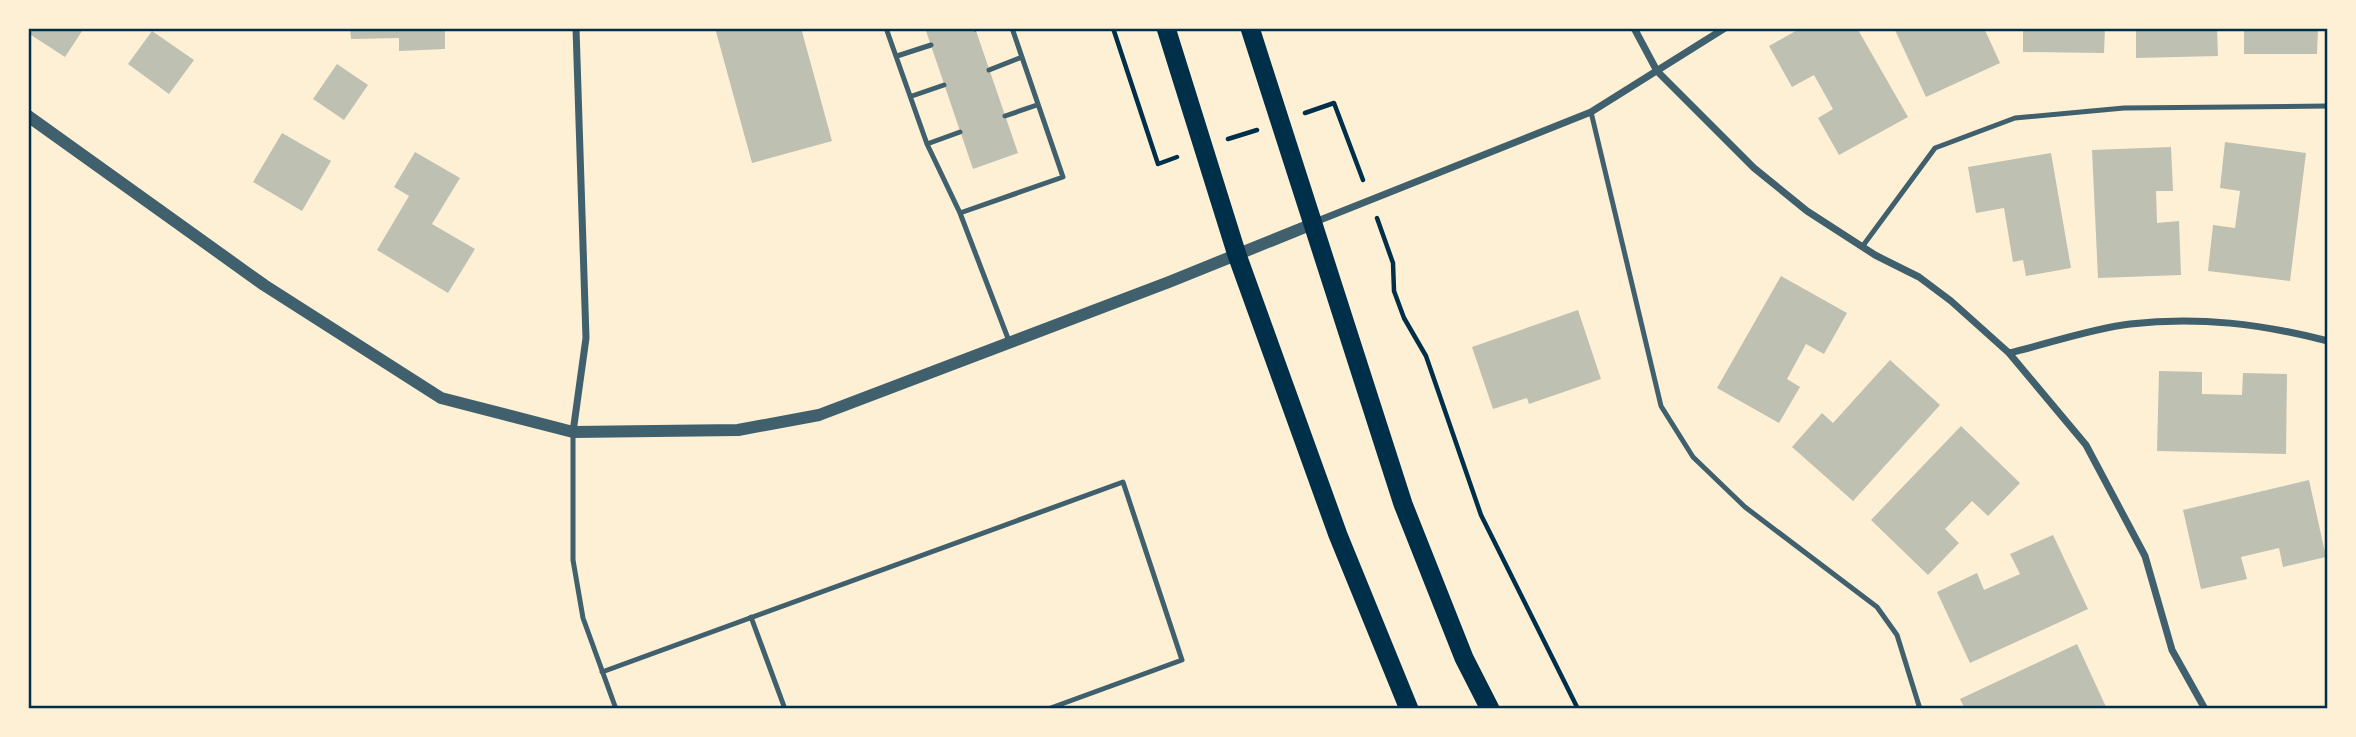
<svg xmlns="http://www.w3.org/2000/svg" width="2356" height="737" font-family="'Open Sans',sans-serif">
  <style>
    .building { fill: #bec0b2 }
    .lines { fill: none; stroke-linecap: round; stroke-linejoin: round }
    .path { stroke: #003049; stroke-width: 4.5 }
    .service { stroke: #3f606c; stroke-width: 5 }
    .minor { stroke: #3f606c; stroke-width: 7 }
    .tertiary { stroke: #3f606c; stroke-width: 12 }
    .trunk { stroke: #003049; stroke-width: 19 }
    .neatline { fill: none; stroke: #003049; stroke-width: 2.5 }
  </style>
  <rect width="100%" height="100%" fill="#fdf0d5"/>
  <path class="building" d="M28,28H84L65,57L28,33Z
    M350,28H445V49L399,51V38L351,39Z
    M715,28H801L832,141L752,163Z
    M925,28H975L1018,153L973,169Z
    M1801,28H1857L1908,117L1839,155L1818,118L1833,109L1814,75L1792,87L1769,46Z
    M1894,28H1958L1959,31L1984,28L2000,63L1926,97Z
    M2023,28H2105L2104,53L2023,52Z
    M2136,28H2217L2218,56L2136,58Z
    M2244,28H2318L2317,54H2244Z
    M152,31L194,60L169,94L128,64Z
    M337,64L368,85L344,120L313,99Z
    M282,133L331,161L302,211L253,182Z
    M2225,142L2306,153L2290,281L2208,271L2213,225L2235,228L2240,191L2220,188Z
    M2171,147L2173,191H2156L2157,223L2179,221L2181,275L2098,278L2092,150Z
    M415,152L460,178L432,224L475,249L448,293L377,250L409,196L394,187Z
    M2051,153L2071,268L2026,276L2023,260L2013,262L2004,208L1976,213L1968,167Z
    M1781,276L1847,313L1824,354L1806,344L1787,379L1800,387L1779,423L1717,388Z
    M1578,310L1601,379L1529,404L1527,398L1493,409L1472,347Z
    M1890,360L1940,405L1853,501L1792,447L1822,413L1833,423Z
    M2159,371L2202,372V394L2242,395L2243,373L2287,374L2286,454L2157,451Z
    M1961,426L2020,483L1988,516L1972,501L1945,529L1959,543L1928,575L1871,520Z
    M2309,480L2326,557L2283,567L2279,548L2241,557L2247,579L2201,589L2183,510Z
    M2053,535L2088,609L1970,663L1937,592L1977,573L1984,590L2020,574L2010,554Z
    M2077,644L2107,709H1965L1960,699Z"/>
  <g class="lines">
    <path class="path" d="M1113,28L1158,164L1177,157
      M1305,113L1334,103L1363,180
      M1228,139L1257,130
      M1377,218L1393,263L1394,291L1404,318L1426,356L1481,515L1578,709"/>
    <path class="service" d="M886,28L927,144L960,213L1009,341
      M975,29L977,28
      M897,56L931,45
      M989,70L1022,57
      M912,96L944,85
      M1591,112L1661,406L1693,457L1745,507L1877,607L1897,635L1920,709
      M1005,116L1037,105
      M927,144L960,132
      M960,213L1063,177L1012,28
      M1862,247L1935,148L2015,118L2124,108L2328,106
      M573,432V560L583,618L616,709
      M751,617L785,709
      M602,672L1123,482L1182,660L1048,709"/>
    <path class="minor" d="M1634,28L1657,71L1754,168L1807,211L1875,255L1919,277L1951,301L2009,353L2086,445L2145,556L2172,650L2205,709
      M1315,222L1591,112L1725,28
      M2009,353C2048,344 2089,329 2130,324C2198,316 2262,324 2328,341
      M573,432L586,338L576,28"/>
    <path class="tertiary" d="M28,116L264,285L441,398L573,432L738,430L819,415L1169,282L1315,223"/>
    <path class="trunk" d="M1166,28L1237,255L1338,535L1409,709
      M1250,28L1403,504L1464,658L1490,709"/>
  </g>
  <rect width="2356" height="737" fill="none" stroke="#fdf0d5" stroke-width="60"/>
  <rect x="30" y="30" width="2296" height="677" class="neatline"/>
</svg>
